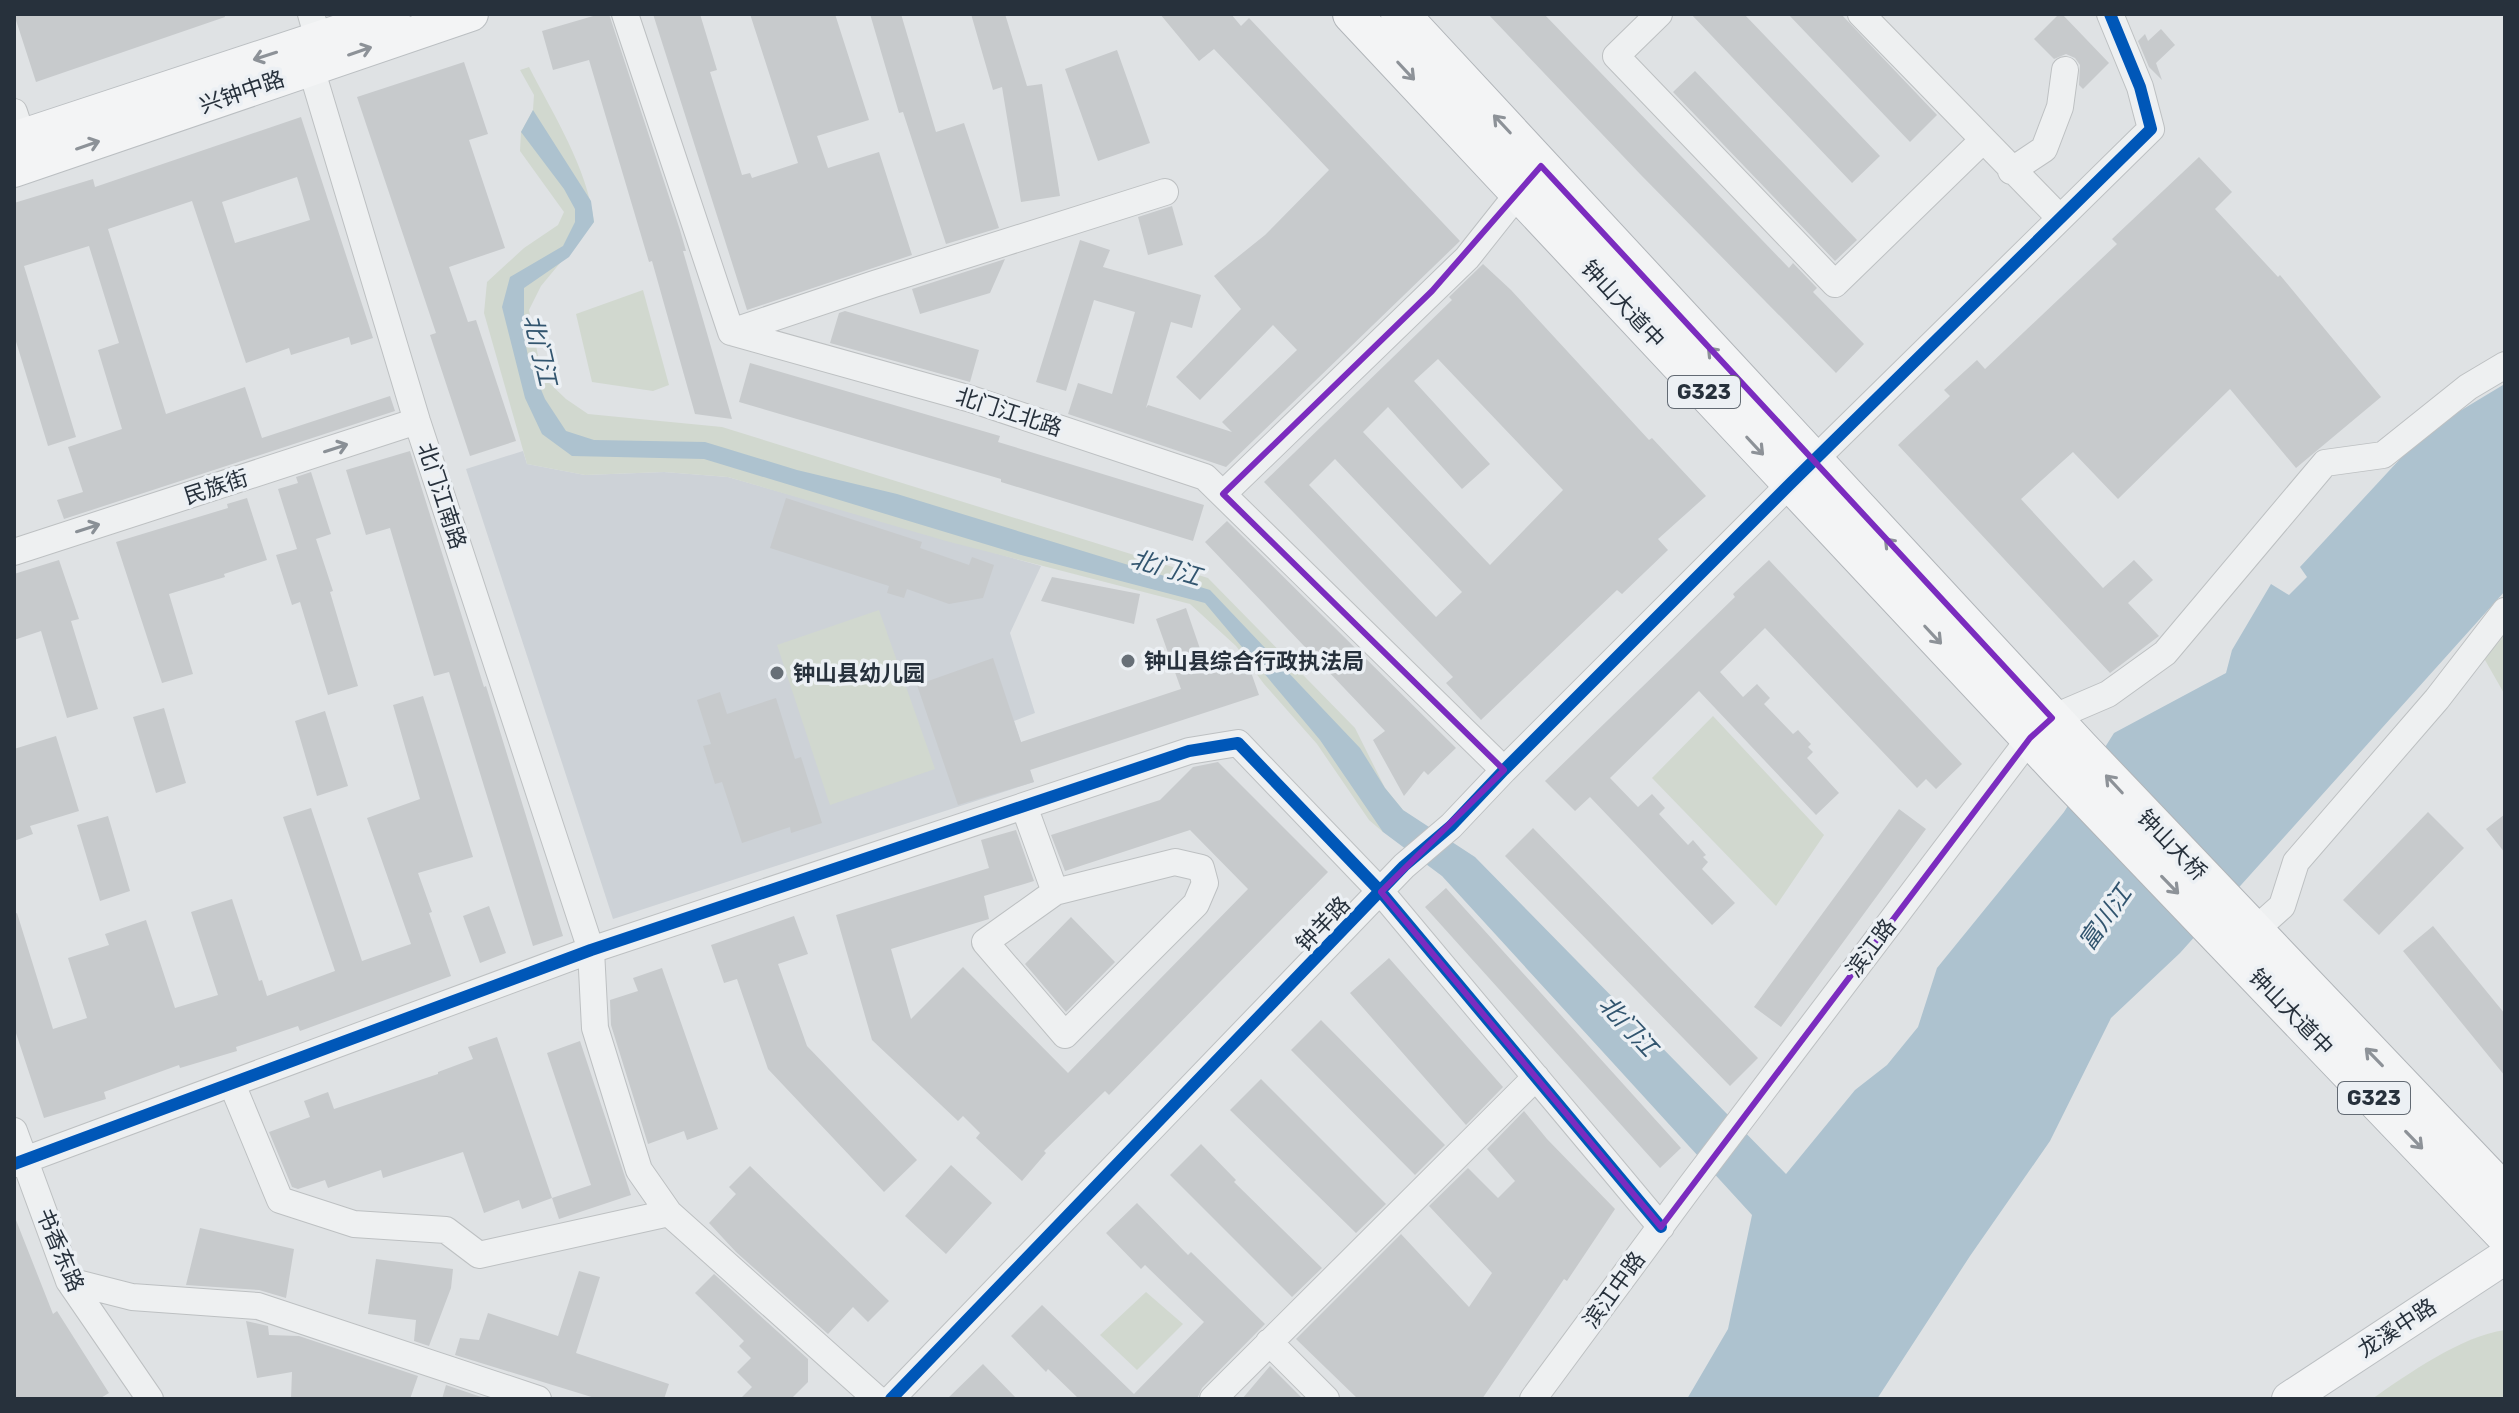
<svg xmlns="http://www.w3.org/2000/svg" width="2519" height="1413" font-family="Rubik,'Noto Sans SC',sans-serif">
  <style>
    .built { fill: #cdd2d7 }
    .green { fill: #d1d8cf }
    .water { fill: #adc2cf }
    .building { fill: #c7cacc; fill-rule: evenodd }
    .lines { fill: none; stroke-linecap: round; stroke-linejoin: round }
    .minor-casing { stroke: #bdc0c2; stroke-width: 28 }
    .major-casing { stroke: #bbbfc2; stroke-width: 36 }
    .highway-casing { stroke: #b1b5b9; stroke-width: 40 }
    .minor { stroke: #eef0f1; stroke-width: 26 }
    .major { stroke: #f3f4f5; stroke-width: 34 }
    .highway { stroke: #f3f4f5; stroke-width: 38 }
    .cycleway-casing { stroke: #ecf0f4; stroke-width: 17 }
    .cycleway { stroke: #0057b8; stroke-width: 12 }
    .oneway { stroke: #8d9298 }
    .oneway2 { stroke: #8a9096 }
    .marked { fill: none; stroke: #7b2cbf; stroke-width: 6; stroke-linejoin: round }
    .poi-dot { fill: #676f77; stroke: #ecf0f4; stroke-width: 3 }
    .labels { text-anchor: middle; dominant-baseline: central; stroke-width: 7; stroke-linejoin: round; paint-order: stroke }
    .shield { fill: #ecf0f4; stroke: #626a73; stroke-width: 2 }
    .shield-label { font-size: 20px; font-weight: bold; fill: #27313c }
    .street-label { font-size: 22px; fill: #27313c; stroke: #ecf0f4 }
    .poi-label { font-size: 22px; font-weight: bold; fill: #27313c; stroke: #ecf0f4; text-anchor: start }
    .water-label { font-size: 24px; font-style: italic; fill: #32556f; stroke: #ecf0f4 }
  </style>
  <rect width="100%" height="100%" fill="#dfe2e4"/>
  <path class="built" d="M523,451L527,464L585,475L664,472L728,477L1041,566L1010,633L1035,713L1014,721L1034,782L613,919L466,469Z"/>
  <path class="green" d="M529,67C554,116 587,167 594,222L541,286L529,310L542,376L566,399L588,414L722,427L1208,578L1355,728L1385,788L1403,810L1383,832L1369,820L1317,744L1264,684L1236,646L1190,604L946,541L728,477L664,472L585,475L527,464L484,313L487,282L524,248L558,225L564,212L520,151L521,132L533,110L534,95L520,70Z
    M643,290L669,385L653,391L592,382L576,314Z
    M879,610L935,769L830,805L777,645Z
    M2505,615V695L2477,646Z
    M1713,716L1824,835L1776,906L1652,778Z
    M1146,1292L1183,1324L1137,1370L1100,1335Z
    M2505,1330V1399H2372C2408,1374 2461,1336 2505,1330Z"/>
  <path class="water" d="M533,110L591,201L594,222L569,257L524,288V336L529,361L545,399L566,431L594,440L705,442L797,470L897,494L1210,590L1360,748L1385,788L1403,810L1475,857L1786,1174L1855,1090L1887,1065L1918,1027L1937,968L2064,812L2114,733L2226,673L2232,650L2271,584L2289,595L2307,577L2300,567L2425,432L2503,385L2505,386V591L2180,953L2111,1018L2050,1141L1970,1256L1877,1399H1687L1728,1329L1752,1215L1442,876L1383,832L1320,740L1205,603L1021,555L704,459L572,456L542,434L525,398L502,307L510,277L563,246L575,222V209L564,189L521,132Z"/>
  <path class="building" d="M14,14H224L225,17L36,82Z
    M600,14H609L680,230L686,251H683L732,419L695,414L652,261L649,262L589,60L553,70L542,31Z
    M653,14H700L717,70L710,72L742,175L750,173L752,178L798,163L750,14H835L869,120L817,136L828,168L879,152L912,255L747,310Z
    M870,14H901L936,132L964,123L999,228L946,244L903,112L899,113Z
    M971,14H1005L1027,86L1042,84L1060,196L1021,202L1002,87L993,90Z
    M1160,14H1231L1241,26L1249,18L1460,241L1226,467L1068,414L1078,383L1112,394L1135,312L1094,300L1066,391L1036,382L1080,240L1110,250L1103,267L1201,295L1192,328L1171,322L1146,408L1148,405L1232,432L1222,422L1297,350L1273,325L1200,400L1176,377L1241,309L1214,276L1265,235L1329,170L1214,49L1199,61Z
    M1488,14H1544L1789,268L1793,263L1817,288L1813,292L1864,344L1836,373L1640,174Z
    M1691,14H1744L1880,156L1852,183Z
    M1788,14H1841L1937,115L1910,142Z
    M2059,14H2062L2109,63L2083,89L2079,85L2080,65L2075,58L2066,54L2054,59L2034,39Z
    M2161,29L2175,45L2156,63L2162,80L2149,67L2138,41L2145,34L2148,41Z
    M1117,50L1150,143L1098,161L1065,69Z
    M464,62L488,134L469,140L505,248L449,267L468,322L476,320L516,441L470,456L430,335L436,333L357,97Z
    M1695,71L1857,240L1835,261L1673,92Z
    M301,117L373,338L351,345L349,337L291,355L289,348L246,363L192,201L108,229L166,414L245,387L262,438L390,396L395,411L64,519L57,500L83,492L68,447L122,429L98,350L119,343L89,246L24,266L76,437L48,446L14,335V203L93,179L95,187ZM297,177L310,220L235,243L222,202Z
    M2199,157L2232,192L2215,209L2278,277L2280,275L2381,397L2296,468L2230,389L2118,499L2073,452L2021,499L2103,588L2134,560L2153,580L2128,603L2159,636L2110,673L1898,445L1950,396L1944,390L1977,360L1985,369L2117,244L2112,239Z
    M1172,206L1183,245L1148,255L1138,217Z
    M1005,259L990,293L920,314L912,289Z
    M1483,264L1511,290L1649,440L1652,438L1706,496L1658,539L1668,550L1622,594L1617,590L1481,720L1446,683L1453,677L1264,482L1452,300L1449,297ZM1438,359L1563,490L1490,565L1363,432L1388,407L1462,489L1490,464L1414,381ZM1335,459L1462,592L1436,617L1309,485Z
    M845,311L979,350L970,382L830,343L839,313Z
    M750,363L1000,436L998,442L1204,505L1193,541L1001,482V479L739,402Z
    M410,451L484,687L486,686L563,936L533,946L449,672L434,676L390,528L366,535L346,470Z
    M311,472L331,534L316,539L333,591L330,592L358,686L328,695L300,602L292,605L276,555L297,549L278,489L298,483L296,477Z
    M247,498L267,560L224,574L225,577L169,594L193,674L162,683L116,542L228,508L227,504Z
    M786,498L922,542L920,548L969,565L972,557L994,565L983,598L949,604L907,589L904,598L887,593L889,586L770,548Z
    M1227,521L1456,748L1428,775L1424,771L1404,796L1373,740L1385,731L1205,542Z
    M59,560L79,619L71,621L98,709L67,718L41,631L14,640V574Z
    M1769,560L1962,764L1936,789L1926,779L1917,788L1765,628L1720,672L1743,697L1757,684L1770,698L1764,704L1793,734L1798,730L1811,744L1808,747L1813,752L1807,758L1839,793L1816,815L1699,691L1610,778L1638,807L1652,794L1665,808L1659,814L1688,845L1693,840L1706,855L1703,857L1708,862L1702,869L1735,903L1712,925L1590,797L1575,811L1545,781L1735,597L1733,594Z
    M1052,577L1140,594L1134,624L1041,601Z
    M1186,608L1208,672L1246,658L1259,695L1030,770L1034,782L958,805L917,685L993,658L1021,742L1181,689L1156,619Z
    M720,692L727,714L776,698L795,759L801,757L822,823L791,833L790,827L742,843L722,782L715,784L703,746L711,744L697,700Z
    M423,696L473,857L418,873L432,912L429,913L451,976L300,1031L298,1026L236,1047L237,1051L180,1068L179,1065L104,1092L106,1099L44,1118L14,1027V914L17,913L53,1029L87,1018L68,958L109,945L105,934L146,920L175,1008L218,995L191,912L232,899L259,981L262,980L267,996L335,971L283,817L311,808L362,961L411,944L367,818L420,799L393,705Z
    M164,708L186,783L156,793L133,717Z
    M325,711L348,786L317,796L295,721Z
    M56,736L79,811L30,826L33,834L14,841V749Z
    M1218,762L1328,872L1109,1095L1105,1091L1044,1151L1046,1153L1022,1181L976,1138L980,1133L963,1116L958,1121L872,1040L836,915L989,868L981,840L1016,830L1034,881L984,896L989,919L891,949L911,1019L963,967L1068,1073L1248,889L1190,830L1065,871L1051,835L1160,800L1193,767Z
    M1899,809L1926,829L1781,1027L1754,1007Z
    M2428,812L2464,848L2379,935L2343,900Z
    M2505,814V853L2486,829Z
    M108,816L130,891L100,901L77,825Z
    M1533,828L1758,1058L1730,1086L1505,856Z
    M1446,888L1681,1148L1660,1168L1425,907Z
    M489,906L506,953L480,963L463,916Z
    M794,916L808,954L778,964L807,1046L917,1160L884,1192L768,1069L737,979L724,983L711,945Z
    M1071,917L1115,962L1066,1012L1025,964Z
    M2433,926L2505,1014V1076L2403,951Z
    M1389,958L1503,1087L1466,1125L1350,993Z
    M662,968L718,1129L687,1140L684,1131L648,1144L611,1025L610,1000L638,991L633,978Z
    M1321,1020L1445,1145L1415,1175L1291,1050Z
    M497,1037L552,1198L522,1209L519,1200L484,1213L463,1152L383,1178L381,1170L328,1188L325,1180L298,1189L292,1187L269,1132L310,1117L304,1101L328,1092L334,1109L438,1074V1072L473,1059L468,1047Z
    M580,1041L631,1195L559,1219L552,1198L591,1185L547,1053Z
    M1261,1079L1386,1204L1356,1233L1230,1110Z
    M1524,1111L1547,1139L1615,1209L1567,1281L1564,1279L1482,1399H1358L1296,1339L1401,1234L1469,1307L1492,1273L1429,1206L1468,1168L1498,1198L1515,1181L1487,1149Z
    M1201,1144L1236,1180L1234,1182L1322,1268L1292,1297L1170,1175Z
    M951,1165L992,1203L946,1254L905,1216Z
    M750,1166L889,1301L868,1322L853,1307L828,1334L736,1252L709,1223L736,1194L729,1187Z
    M1137,1203L1188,1255L1191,1252L1265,1324L1202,1388L1197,1399H1079L1048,1369L1046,1372L1011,1336L1042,1305L1134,1394L1204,1322L1145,1265L1141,1269L1106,1233Z
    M14,1215L53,1314L57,1311L109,1393L99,1399H14Z
    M200,1228L294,1249L286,1298L259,1290L186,1285Z
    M376,1259L453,1269L451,1288L429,1346L414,1341L416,1320L368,1314Z
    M579,1271L600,1277L576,1353L669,1384L664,1399H598L455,1355L460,1338L479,1340L488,1313L558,1336Z
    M714,1274L808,1359V1382L791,1399H740L752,1387L737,1372L751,1358L739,1346L744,1341L695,1293Z
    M246,1321L268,1326L269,1335L299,1336L418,1376L410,1399H291L292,1372L257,1378Z
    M983,1364L1017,1399H947Z
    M1270,1366L1302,1398L1301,1399H1242Z
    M446,1385L487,1399H442Z"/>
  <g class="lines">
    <defs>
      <path id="minor" d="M311,14L318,39L311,68L417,421L591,950L595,1028L639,1170L669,1213L877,1399
        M625,14L731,332L971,399L1205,477L1504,770
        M1659,14L1616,56L1835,284L1982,141
        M1861,14L2060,218
        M14,112L22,136
        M2011,171L2044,149L2060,107L2065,70
        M731,332L874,284L1165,192
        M1223,494L1467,258L1528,181
        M14,552L417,421
        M1024,806L1055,892L1175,862L1201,868L1205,883L1196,904L1065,1035L985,942L1055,892
        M2254,931L2282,906L2296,862L2437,699L2505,611
        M232,1084L280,1200L354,1224L446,1230L479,1255L669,1213
        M14,1131L69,1281L150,1399
        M14,1164L591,950L1189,751L1238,743L1381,892L1661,1227
        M69,1281L132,1297L258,1306L538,1399
        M1269,1342L1326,1399
        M891,1399L1404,866L1451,826L1504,770L1790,484L2151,129L2140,87L2110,14
        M1213,1399L1536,1077
        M1533,1399L1689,1188L2030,738L2052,718L2108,694L2165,653L2325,463L2383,455L2468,387L2505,365"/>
      <path id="major" d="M14,139L393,14
        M14,170L471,14
        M2289,1399L2505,1257"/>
      <path id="highway" d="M1352,14L2058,768L2505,1235
        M1400,14L2079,747L2505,1194"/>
    </defs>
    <use href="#minor" class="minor-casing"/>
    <use href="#major" class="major-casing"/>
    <use href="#highway" class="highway-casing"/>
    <use href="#minor" class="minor"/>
    <use href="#major" class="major"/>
    <use href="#highway" class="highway"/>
    <defs>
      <path id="cycleway" d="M14,1164L591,950L1189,751L1238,743L1381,892L1661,1227
        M891,1399L1404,866L1451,826L1504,770L1790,484L2151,129L2140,87L2110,14"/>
    </defs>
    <use href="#cycleway" class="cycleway-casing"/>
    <use href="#cycleway" class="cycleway"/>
  </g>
  <defs><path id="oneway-shaft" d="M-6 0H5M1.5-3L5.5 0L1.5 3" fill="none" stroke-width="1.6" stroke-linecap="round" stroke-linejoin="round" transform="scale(2)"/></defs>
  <g class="oneway">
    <use href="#oneway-shaft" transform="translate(360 51) rotate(-19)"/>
    <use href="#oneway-shaft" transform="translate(265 56) rotate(162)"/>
    <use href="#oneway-shaft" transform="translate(1406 71) rotate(47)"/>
    <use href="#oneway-shaft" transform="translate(1502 124) rotate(-133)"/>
    <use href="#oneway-shaft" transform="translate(88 145) rotate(-19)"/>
    <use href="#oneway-shaft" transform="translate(1716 356) rotate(-133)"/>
    <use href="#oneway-shaft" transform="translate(1755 446) rotate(47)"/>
    <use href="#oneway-shaft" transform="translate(1893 547) rotate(-133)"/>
    <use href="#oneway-shaft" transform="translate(1933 635) rotate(47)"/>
    <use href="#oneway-shaft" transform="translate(2114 784) rotate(-133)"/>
    <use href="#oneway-shaft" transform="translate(2170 885) rotate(46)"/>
    <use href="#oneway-shaft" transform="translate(2374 1057) rotate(-134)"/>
    <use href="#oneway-shaft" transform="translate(2414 1140) rotate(46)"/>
  </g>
  <g class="oneway2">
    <use href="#oneway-shaft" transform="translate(336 448) rotate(-18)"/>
    <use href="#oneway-shaft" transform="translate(88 528) rotate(-18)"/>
  </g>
  <path class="marked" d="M1541,166L2052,718L2030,738L1661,1227L1381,892L1504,770L1223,494L1432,291Z"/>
  <g class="poi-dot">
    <circle cx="1128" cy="661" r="8"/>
    <circle cx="777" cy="673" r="8"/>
  </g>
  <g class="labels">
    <g class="shield">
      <rect x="1668" y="376" width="72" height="32" rx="6"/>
      <rect x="2338" y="1082" width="72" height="32" rx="6"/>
    </g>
    <g class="shield-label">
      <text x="1704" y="392">G323</text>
      <text x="2374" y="1098">G323</text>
    </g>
    <g class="street-label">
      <text transform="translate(242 92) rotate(-19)">兴钟中路</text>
      <text transform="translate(1623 304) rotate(47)">钟山大道中</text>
      <text transform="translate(1009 412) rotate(18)">北门江北路</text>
      <text transform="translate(216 487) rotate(-18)">民族街</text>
      <text transform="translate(442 496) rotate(72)">北门江南路</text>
      <text transform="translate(2172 845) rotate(46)">钟山大桥</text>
      <text transform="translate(1323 924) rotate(-46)">钟羊路</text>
      <text transform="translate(1871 948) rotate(-53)">滨江路</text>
      <text transform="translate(2291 1012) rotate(46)">钟山大道中</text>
      <text transform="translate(60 1250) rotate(67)">书香东路</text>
      <text transform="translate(1614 1290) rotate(-54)">滨江中路</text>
      <text transform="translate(2397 1328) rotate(-33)">龙溪中路</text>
    </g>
    <g class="poi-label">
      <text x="1144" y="661">钟山县综合行政执法局</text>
      <text x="793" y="673">钟山县幼儿园</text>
    </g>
    <g class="water-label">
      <text transform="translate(540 350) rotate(77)">北门江</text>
      <text transform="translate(1166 568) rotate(16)">北门江</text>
      <text transform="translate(2105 918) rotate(-55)">富川江</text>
      <text transform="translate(1628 1026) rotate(47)">北门江</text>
    </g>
  </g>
  <rect width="2519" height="1413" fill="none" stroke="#27313c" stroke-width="32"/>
</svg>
